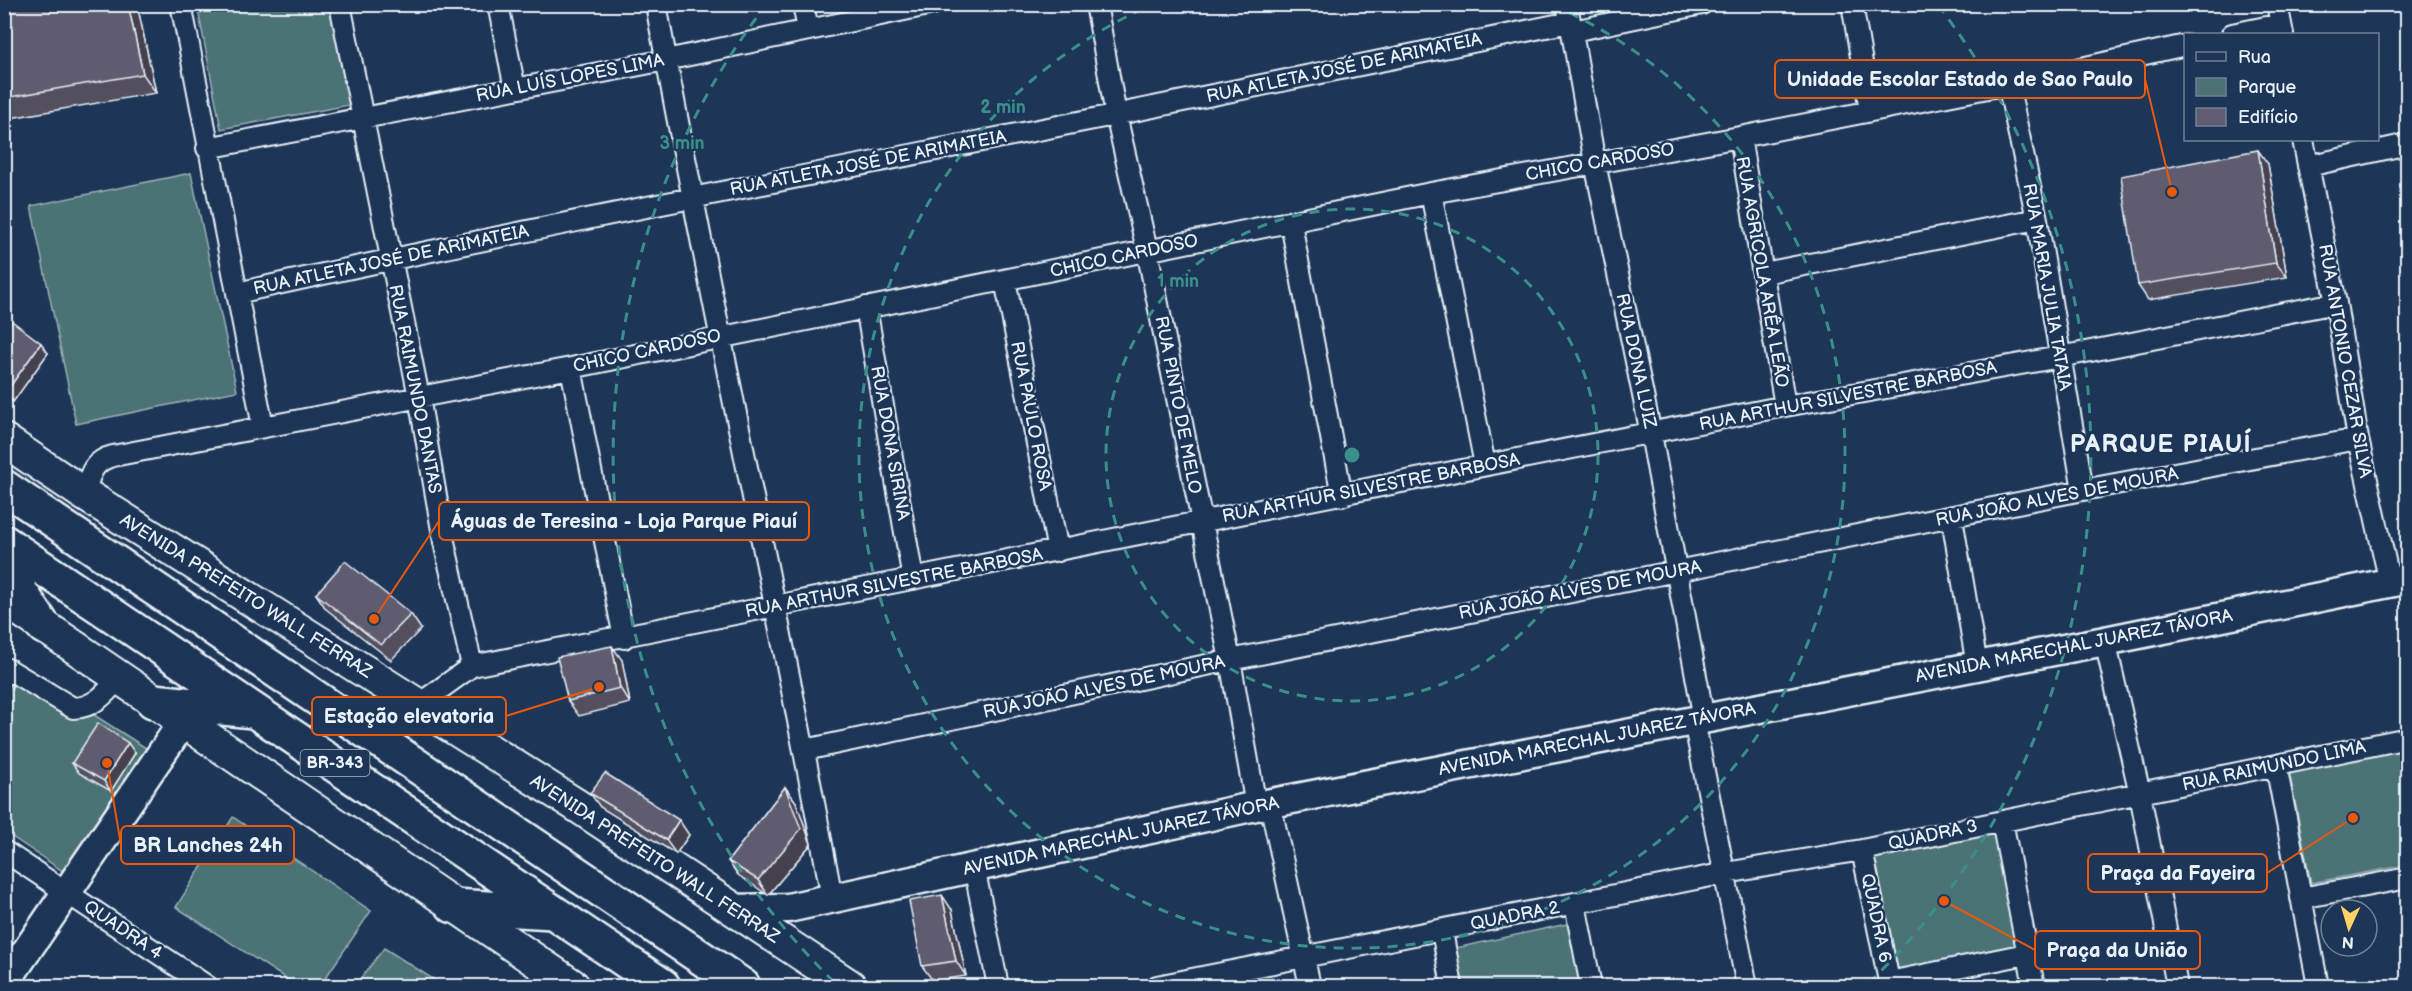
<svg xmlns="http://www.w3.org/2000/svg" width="2412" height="991" font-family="'Balsamiq Sans',sans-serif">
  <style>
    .green { fill: #4c7275; stroke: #9ab2b6; stroke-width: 1.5 }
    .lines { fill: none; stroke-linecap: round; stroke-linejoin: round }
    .street-casing { stroke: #e8f1f8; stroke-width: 24 }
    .secondary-casing { stroke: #e8f1f8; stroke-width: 33 }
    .primary-casing { stroke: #e8f1f8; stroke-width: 36 }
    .highway-casing { stroke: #e8f1f8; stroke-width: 38 }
    .street { stroke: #1d3557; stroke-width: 20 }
    .secondary { stroke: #1d3557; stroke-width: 28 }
    .primary { stroke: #1d3557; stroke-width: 32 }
    .highway { stroke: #1d3557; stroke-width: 33 }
    .wall { fill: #534f5f; stroke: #e8f1f8; stroke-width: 1.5 }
    .shaded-wall { fill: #44404e; stroke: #e8f1f8; stroke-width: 1.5 }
    .building { fill: #615c6f; stroke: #e8f1f8; stroke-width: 1.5 }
    .ring { fill: none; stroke: #3a8f8a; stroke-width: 3; stroke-dasharray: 10 8 }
    .labels { text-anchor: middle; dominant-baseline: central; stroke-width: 5; stroke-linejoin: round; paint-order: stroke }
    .shield { fill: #1d3557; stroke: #abb9c8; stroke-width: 1.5 }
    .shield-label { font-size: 16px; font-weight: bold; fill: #e8f1f8 }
    .street-label { font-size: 18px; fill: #e8f1f8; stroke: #1d3557 }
    .district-label { font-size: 24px; font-weight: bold; letter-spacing: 1.5px; fill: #e8f1f8; stroke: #1d3557 }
    .centre { fill: #3a8f8a; stroke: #1d3557; stroke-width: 3 }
    .ring-label { font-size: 18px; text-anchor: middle; font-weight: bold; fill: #3a8f8a; stroke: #1d3557; stroke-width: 5; stroke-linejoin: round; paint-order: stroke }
    .leader { fill: none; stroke: #e8590c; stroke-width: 2 }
    .callout-dot { fill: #e8590c; stroke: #1d3557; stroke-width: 2 }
    .callout { fill: #1d3557; stroke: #e8590c; stroke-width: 2 }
    .callout-label { font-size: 20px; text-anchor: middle; font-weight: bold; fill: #e8f1f8 }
  </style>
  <rect width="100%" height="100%" fill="#1d3557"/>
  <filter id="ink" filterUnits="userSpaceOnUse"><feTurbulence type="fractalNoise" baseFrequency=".0167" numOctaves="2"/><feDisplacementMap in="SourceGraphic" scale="12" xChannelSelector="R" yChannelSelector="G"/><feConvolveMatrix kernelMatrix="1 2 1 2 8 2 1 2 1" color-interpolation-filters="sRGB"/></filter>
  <g filter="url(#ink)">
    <path class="green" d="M197,5H329L349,105L221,129Z
      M191,173L237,391L76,424L31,206Z
      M22,669L149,750L64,872L5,832V694Z
      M2404,750L2408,768L2407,865L2311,883L2289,772Z
      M233,817L371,911L320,986H297L176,907Z
      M1995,828L2018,949L1895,974L1870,853Z
      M1567,924L1581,986H1459L1451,949Z
      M384,948L444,986H355Z"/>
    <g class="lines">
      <defs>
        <path id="street" d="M181,4L263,427
          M340,4L419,397L444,542L472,666
          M498,4L515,89
          M656,4C710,303 777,599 832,898
          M803,4L808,30
          M1096,4L1116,115L1147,250L1230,660L1256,806
          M1567,4L1595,163L1651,434L1704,719
          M1852,4L1870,110
          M2277,4L2283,34
          M1573,31L1702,4
          M2232,34L2281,24
          M2008,84L2037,219L2083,490
          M1740,137L1785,406
          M2303,140L2336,303L2358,439L2390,583
          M207,148L666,60L933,4
          M2308,166L2408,144
          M1431,193L1485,465
          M1291,223L1342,496
          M1764,273L2037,219
          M1005,280L1058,551
          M237,293C528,228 821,173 1114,115C1266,85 1418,53 1570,22
          M866,307L913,579
          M571,368L624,638
          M84,494C90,475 92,461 113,456L571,368L1431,193L1740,137L2008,84L2186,45
          M1952,518L1977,666
          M2105,641L2140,794L2177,986
          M4,675L8,669L73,708C94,708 106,693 119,678
          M418,705L472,666L1785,406L2060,357L2336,303
          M1694,721L1747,986
          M805,750L1230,660L2083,490L2358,439
          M2276,765L2318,986
          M1270,803L1310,986
          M2002,821L2034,986
          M1862,850L1890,986
          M4,851L207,986
          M974,867L998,986
          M2301,898L2408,878
          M1575,904L1591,986
          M1442,931L1452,986
          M1889,982L2026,954
          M1157,986L1726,873L1862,850L2408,738"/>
        <path id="secondary" d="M731,909L788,908L1256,806L2105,641L2408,579
          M4,984L183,722"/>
        <path id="primary" d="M4,440L84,494L576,805L850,986
          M4,599L573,986"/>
        <path id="highway" d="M4,487L743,986
          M4,542L663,986
          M4,567L44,627
          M153,701L253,711
          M453,906L553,912"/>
      </defs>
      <use href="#street" class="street-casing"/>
      <use href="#secondary" class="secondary-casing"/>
      <use href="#primary" class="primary-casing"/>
      <use href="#highway" class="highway-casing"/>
      <use href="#street" class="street"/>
      <use href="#secondary" class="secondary"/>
      <use href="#primary" class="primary"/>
      <use href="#highway" class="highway"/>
    </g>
    <path class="wall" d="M4,4H137L156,93L4,119Z
      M2268,164L2287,277L2148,300L2138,285Z
      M4,332L48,353L13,402L4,397Z
      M316,594L411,614L421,629L391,660L326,609Z
      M622,660L630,703L579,716L568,701Z
      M135,753L111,791L79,773L72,763Z
      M785,787L796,802L811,844L768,895L738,875L728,861Z
      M590,793L689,835L676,854L600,807Z
      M952,910L966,976L933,981L922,966Z"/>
    <path class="shaded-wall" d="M128,4H137L156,93L143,74Z
      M2258,150L2268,164L2287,277L2276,263Z
      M41,343L48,353L13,402L6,392Z
      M612,646L622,660L630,703L620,688Z
      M128,743L135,753L111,791L104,781Z
      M785,787L796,802L811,844L768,895L758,880Z
      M679,820L689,835L676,854L666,840Z
      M942,895L952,910L966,976L956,961Z"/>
    <path class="building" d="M4,4H128L143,74L4,98Z
      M2258,150L2276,263L2138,285L2121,176Z
      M12,321L41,343L6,392H4V332Z
      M345,561L411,614L381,645L316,594Z
      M612,646L620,688L568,701L557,657Z
      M98,723L128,743L104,781L72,763Z
      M605,773L679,820L666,840L590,793Z
      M785,787L801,829L758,880L728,861Z
      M942,895L956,961L922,966L909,901Z"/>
  </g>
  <g class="ring">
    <circle cx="1352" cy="455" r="246"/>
    <path d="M1553 5A493 493 0 1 1 1151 5"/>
    <path d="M834 982A739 739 0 0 1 766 5M1938 5A739 739 0 0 1 1870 982"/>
  </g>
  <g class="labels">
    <rect class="shield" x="300.5" y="750" width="69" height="26" rx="4.5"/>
    <g class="shield-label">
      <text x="335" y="763">BR-343</text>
    </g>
    <g class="street-label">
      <text transform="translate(1344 68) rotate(-12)">RUA ATLETA JOSÉ DE ARIMATEIA</text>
      <text transform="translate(570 78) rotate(-11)">RUA LUÍS LOPES LIMA</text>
      <text transform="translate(1600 162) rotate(-10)">CHICO CARDOSO</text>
      <text transform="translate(868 163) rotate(-11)">RUA ATLETA JOSÉ DE ARIMATEIA</text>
      <text transform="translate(1124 256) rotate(-12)">CHICO CARDOSO</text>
      <text transform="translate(391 260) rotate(-12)">RUA ATLETA JOSÉ DE ARIMATEIA</text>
      <text transform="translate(1762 272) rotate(80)">RUA AGRICOLA ARÊA LEÃO</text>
      <text transform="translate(2047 287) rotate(80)">RUA MARIA JULIA TATAIA</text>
      <text transform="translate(647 351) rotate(-12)">CHICO CARDOSO</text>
      <text transform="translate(1636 361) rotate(78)">RUA DONA LUIZ</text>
      <text transform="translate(2345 361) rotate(80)">RUA ANTONIO CEZAR SILVA</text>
      <text transform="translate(415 389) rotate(79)">RUA RAIMUNDO DANTAS</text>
      <text transform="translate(1848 396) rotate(-11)">RUA ARTHUR SILVESTRE BARBOSA</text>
      <text transform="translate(1178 405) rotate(79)">RUA PINTO DE MELO</text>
      <text transform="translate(1031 416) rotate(79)">RUA PAULO ROSA</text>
      <text transform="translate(890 443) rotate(80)">RUA DONA SIRINA</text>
      <text transform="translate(1371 488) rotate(-11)">RUA ARTHUR SILVESTRE BARBOSA</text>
      <text transform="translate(2057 497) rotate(-11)">RUA JOÃO ALVES DE MOURA</text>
      <text transform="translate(894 583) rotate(-11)">RUA ARTHUR SILVESTRE BARBOSA</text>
      <text transform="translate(1580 590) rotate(-11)">RUA JOÃO ALVES DE MOURA</text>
      <text transform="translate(246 596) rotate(32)">AVENIDA PREFEITO WALL FERRAZ</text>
      <text transform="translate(2074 646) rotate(-11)">AVENIDA MARECHAL JUAREZ TÁVORA</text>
      <text transform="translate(1104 687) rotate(-12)">RUA JOÃO ALVES DE MOURA</text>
      <text transform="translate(1597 739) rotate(-11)">AVENIDA MARECHAL JUAREZ TÁVORA</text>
      <text transform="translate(2274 766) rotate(-12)">RUA RAIMUNDO LIMA</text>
      <text transform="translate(1933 835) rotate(-12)">QUADRA 3</text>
      <text transform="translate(1121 836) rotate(-12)">AVENIDA MARECHAL JUAREZ TÁVORA</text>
      <text transform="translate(655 859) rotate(33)">AVENIDA PREFEITO WALL FERRAZ</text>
      <text transform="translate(1515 916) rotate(-11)">QUADRA 2</text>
      <text transform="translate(1876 918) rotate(78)">QUADRA 6</text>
      <text transform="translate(123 930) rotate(34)">QUADRA 4</text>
    </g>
    <g class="district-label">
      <text x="2161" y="444">PARQUE PIAUÍ</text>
    </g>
  </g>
  <circle cx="1352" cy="455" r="9" class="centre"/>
  <g class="ring-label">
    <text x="1003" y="113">2 min</text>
    <text x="682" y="149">3 min</text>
    <text x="1178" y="287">1 min</text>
  </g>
  <path class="leader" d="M2172 192L2145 79M374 619L439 521M599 687L506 716M107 763L121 845M2353 818L2267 873M1944 901L2035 950"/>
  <g class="callout-dot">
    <circle cx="2172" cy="192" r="6"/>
    <circle cx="374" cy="619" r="6"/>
    <circle cx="599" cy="687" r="6"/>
    <circle cx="107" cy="763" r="6"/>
    <circle cx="2353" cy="818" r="6"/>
    <circle cx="1944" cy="901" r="6"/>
  </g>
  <g class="callout">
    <rect x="1775" y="60" width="370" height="38" rx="6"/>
    <rect x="439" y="502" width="370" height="38" rx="6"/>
    <rect x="312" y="697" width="194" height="38" rx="6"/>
    <rect x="121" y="826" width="173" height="38" rx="6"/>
    <rect x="2088" y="854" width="179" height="38" rx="6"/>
    <rect x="2035" y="931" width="165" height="38" rx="6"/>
  </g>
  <g class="callout-label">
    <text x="1960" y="86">Unidade Escolar Estado de Sao Paulo</text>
    <text x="624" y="528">Águas de Teresina - Loja Parque Piauí</text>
    <text x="409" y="723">Estação elevatoria</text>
    <text x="208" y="852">BR Lanches 24h</text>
    <text x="2178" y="880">Praça da Fayeira</text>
    <text x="2117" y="957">Praça da União</text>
  </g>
  <rect width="2412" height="991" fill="none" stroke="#1d3557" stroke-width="24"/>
  <rect x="12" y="12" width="2388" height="967" fill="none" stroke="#e8f1f8" stroke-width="2" filter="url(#ink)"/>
  <rect x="2184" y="33" width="195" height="108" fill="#1d3557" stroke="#6e8097" stroke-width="1.5"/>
  <rect x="2196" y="52" width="30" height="9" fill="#1d3557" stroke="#6e8097" stroke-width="1.5"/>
  <text x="2238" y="63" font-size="18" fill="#e8f1f8">Rua</text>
  <rect x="2196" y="78" width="30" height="18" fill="#4c7275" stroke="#6e8097" stroke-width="1.5"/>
  <text x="2238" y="93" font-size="18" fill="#e8f1f8">Parque</text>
  <rect x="2196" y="108" width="30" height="18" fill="#615c6f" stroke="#6e8097" stroke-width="1.5"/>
  <text x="2238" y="123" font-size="18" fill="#e8f1f8">Edifício</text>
  <g transform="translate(2349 928) rotate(184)"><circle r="28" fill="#1d3557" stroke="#6e8097" stroke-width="1.5"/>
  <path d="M0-4.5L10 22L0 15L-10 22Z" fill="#ffd166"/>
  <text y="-9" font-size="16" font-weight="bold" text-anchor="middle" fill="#e8f1f8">N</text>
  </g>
</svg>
